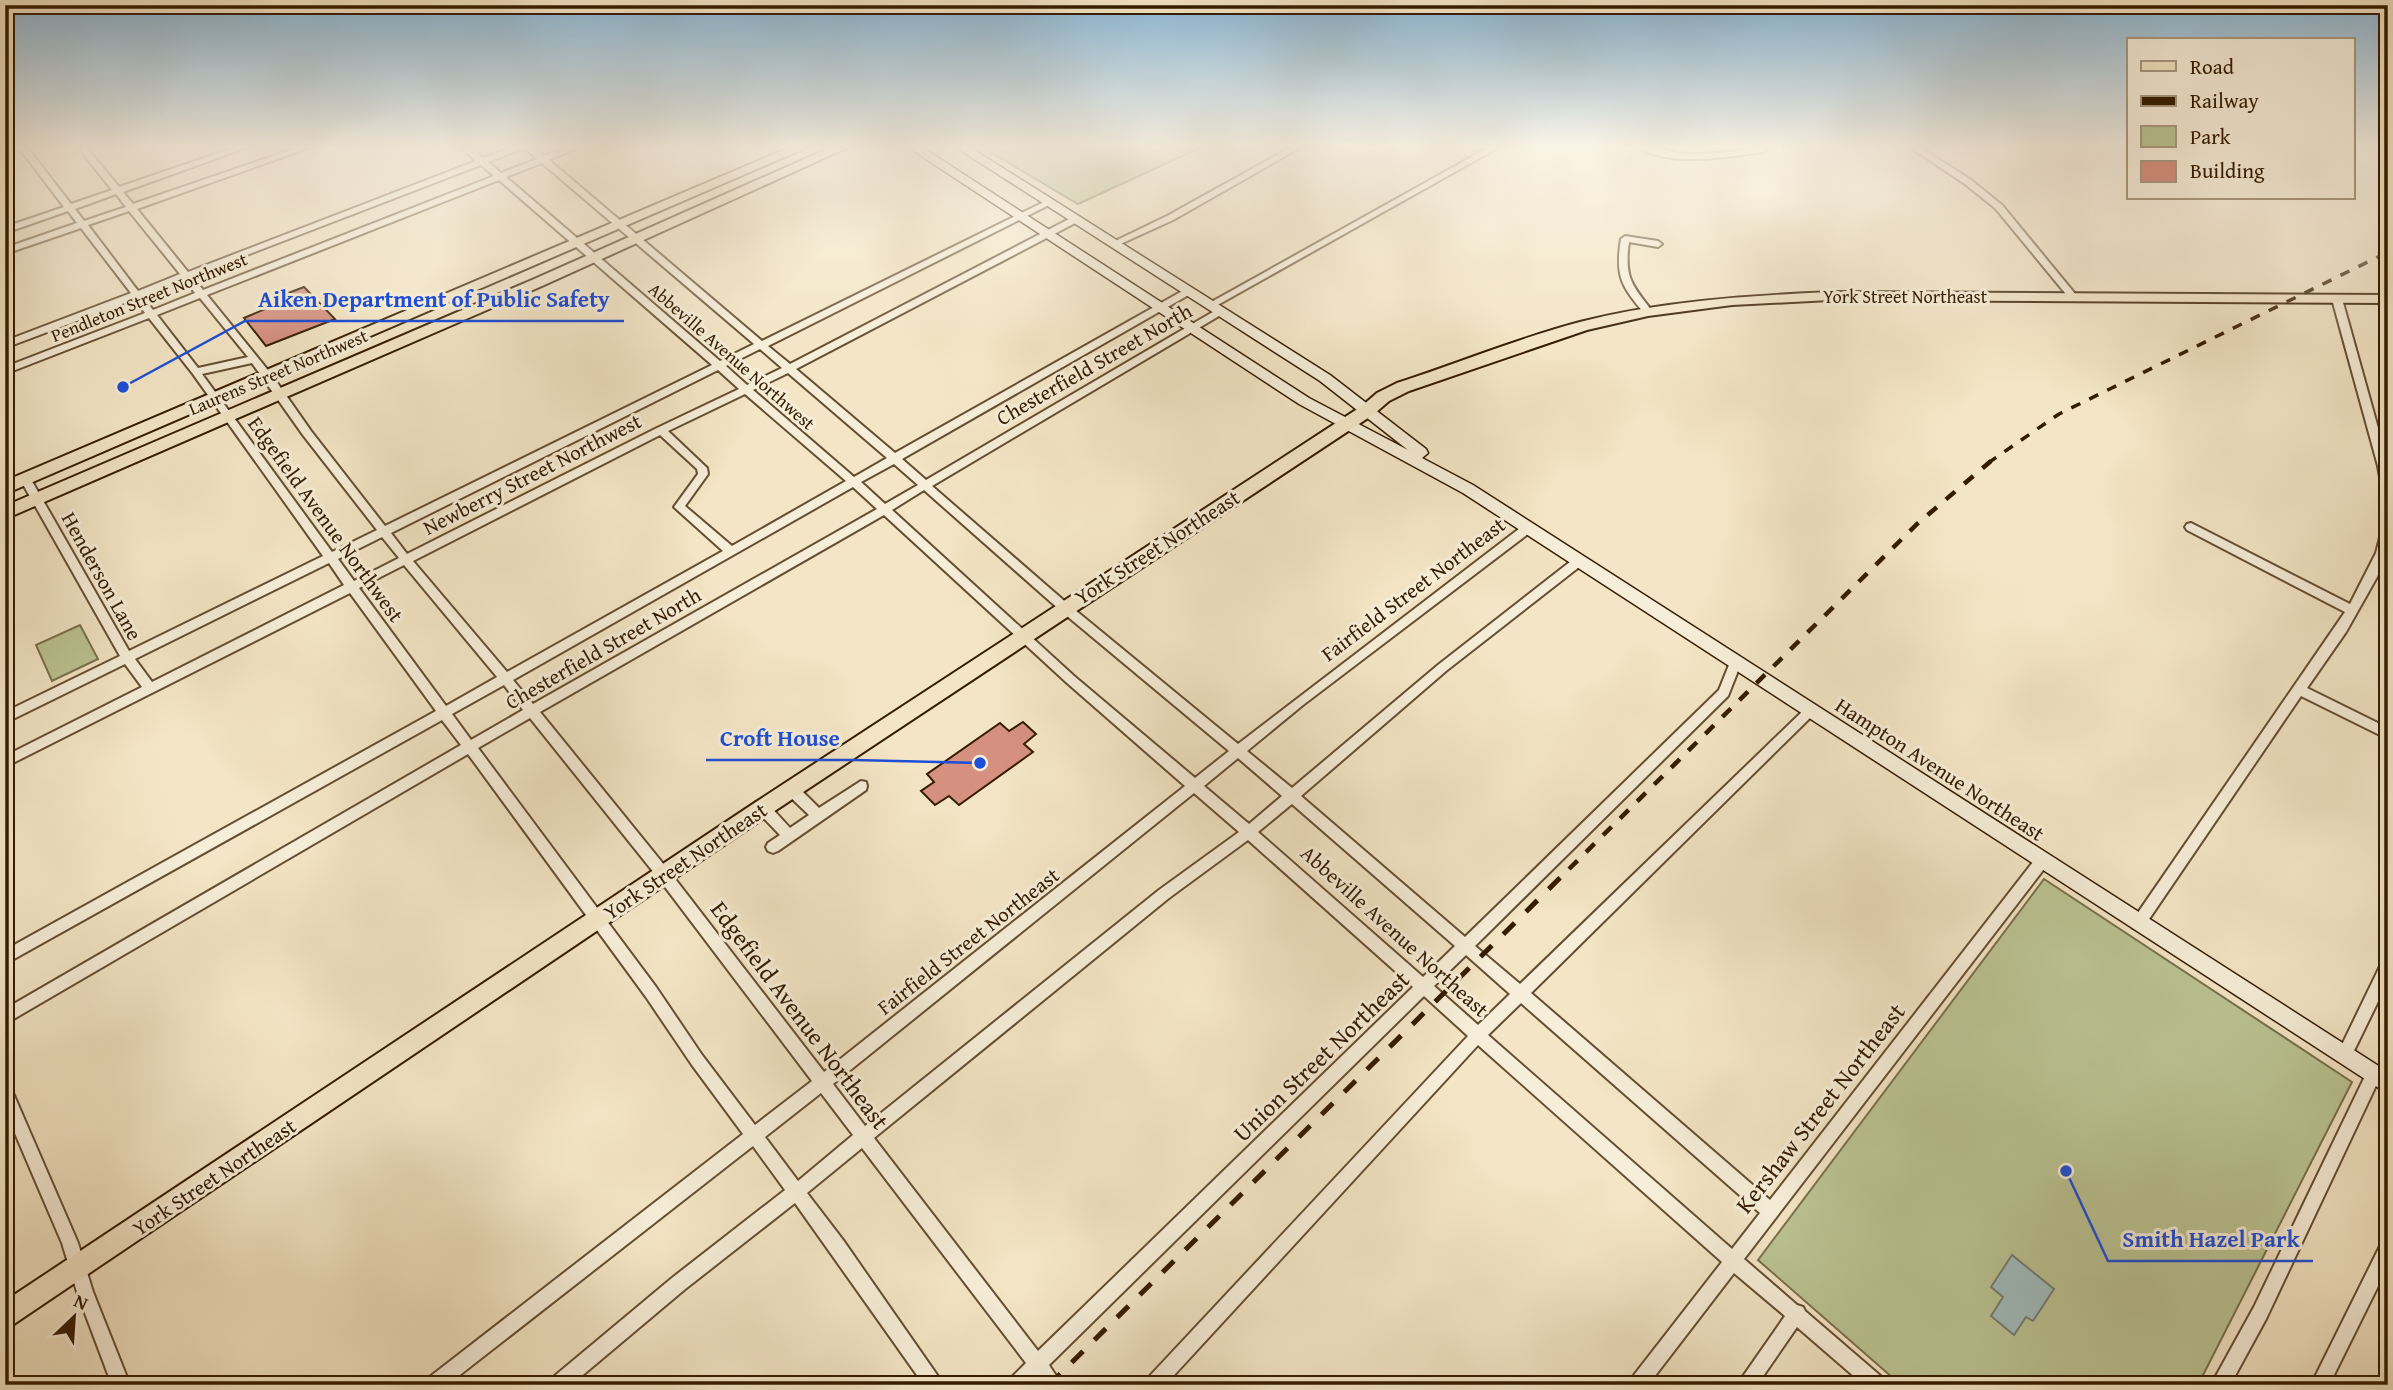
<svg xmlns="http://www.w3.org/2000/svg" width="2393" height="1390" font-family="'Gentium Book Plus',serif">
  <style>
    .green { fill: #bbc494; stroke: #78704a; stroke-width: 2 }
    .water { fill: #a0bdbe; stroke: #757d72; stroke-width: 2 }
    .building { fill: #d59080; stroke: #341c00; stroke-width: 2 }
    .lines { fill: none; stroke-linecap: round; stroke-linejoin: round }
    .street-casing { stroke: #644e31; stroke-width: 4 }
    .secondary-casing { stroke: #341c00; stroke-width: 3 }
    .primary-casing { stroke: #341c00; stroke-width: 4 }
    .street { fill: #f7eed9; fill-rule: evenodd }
    .secondary { fill: #f7eed9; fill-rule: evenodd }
    .primary { fill: #f3e5c5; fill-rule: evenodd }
    .rail-far2 { stroke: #341c00; stroke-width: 3.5; stroke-dasharray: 10 10; stroke-linecap: butt }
    .rail-far1 { stroke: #341c00; stroke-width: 4.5; stroke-dasharray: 12 12; stroke-linecap: butt }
    .rail { stroke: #341c00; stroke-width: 5; stroke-dasharray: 16 16; stroke-linecap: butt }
    .labels { text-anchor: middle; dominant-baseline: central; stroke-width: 6; stroke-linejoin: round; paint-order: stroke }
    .far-street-label { font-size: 18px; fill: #341c00; stroke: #f7eed9 }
    .street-label { font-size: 21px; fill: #341c00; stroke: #f7eed9 }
    .near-street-label { font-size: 24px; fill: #341c00; stroke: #f7eed9 }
    .leader { fill: none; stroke: #1d4ed8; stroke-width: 2.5 }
    .callout-dot { fill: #1d4ed8; stroke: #f7eed9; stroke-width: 2.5 }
    .callout-label { font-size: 23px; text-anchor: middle; font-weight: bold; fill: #1d4ed8; stroke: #f7eed9; stroke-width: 6; stroke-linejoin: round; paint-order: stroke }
  </style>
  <rect width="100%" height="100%" fill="#f3e5c5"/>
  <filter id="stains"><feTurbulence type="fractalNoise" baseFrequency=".00286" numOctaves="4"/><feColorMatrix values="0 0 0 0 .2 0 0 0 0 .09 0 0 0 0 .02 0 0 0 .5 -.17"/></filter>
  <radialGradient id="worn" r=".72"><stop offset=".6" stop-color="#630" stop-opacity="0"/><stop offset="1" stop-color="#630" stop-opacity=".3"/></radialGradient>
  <path class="green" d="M980,146H1204L1078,204Z
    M80,625L98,659L52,681L36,645Z
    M2044,879L2352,1082L2198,1385H1901L1758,1260Z"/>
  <path class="water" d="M2012,1255L2054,1289L2033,1321L2026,1317L2014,1335L1991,1316L2003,1297L1991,1287Z"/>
  <path class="building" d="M304,287L335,319L266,346L244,318L270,307L265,302Z
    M1023,722L1036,734L1024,744L1033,752L959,805L949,796L935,805L921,791L934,782L927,774L1000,723L1009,731Z"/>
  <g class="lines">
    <defs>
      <path id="street" d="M12,146H26L71,204L112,190L77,146H85L119,187L239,146H251L123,192L133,204L302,146H314L137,209L188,272L476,161L460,146H469L483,158L516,146H532L544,156L571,146H582L549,160L762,341L1046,201L1053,203L768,346L790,364L1073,217H1079V221L796,369L895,453L1186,289H1192V293L902,459L926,480L1218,309H1224V313L932,486L1069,605L1238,744L1524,525H1532L1534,528L1532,531L1303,705L1247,751L1292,788L1438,665L1575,558H1583L1585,561L1583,564L1446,671L1301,796L1465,937L1719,690L1731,660H1739L1741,663L1728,696L1475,946L1520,984L1805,709H1813L1815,712L1813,715L1531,993L1770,1200L2037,857L2042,855L2047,857L2049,861L2047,865L1744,1259L1797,1305L1803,1307L1805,1311L1884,1379L1887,1385H1864L1797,1327L1757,1385H1737L1785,1316L1734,1273L1648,1385H1628L1631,1379L1722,1262L1478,1045L1165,1385H1144L1147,1379L1468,1036L1424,996L1049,1365L1062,1385H1042L1036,1377L1029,1385H1007L1010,1379L1026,1363L862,1148L807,1193L843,1240L944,1385H924L795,1203L684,1290L571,1385H548L551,1379L672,1278L785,1190L753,1146L447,1385H424L427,1379L743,1134L692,1065L646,997L468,754L5,1024V1009L461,745L442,720L5,964V950L436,711L350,593L5,767V756L142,687L125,664L5,723V712L120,656L20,479L21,476H29L129,651L323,556L193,374L149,318L5,374V367L145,313L135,299L5,348V341L131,293L81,228L5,254V248L77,223L68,211L5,233V227L64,207L20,149L5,153V148ZM525,148L537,159L501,173L488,162ZM542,163L754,344L720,361L506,177ZM481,165L494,176L203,290L192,276ZM499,180L712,365L385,526L311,431L271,374L207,295ZM116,194L126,207L84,221L75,209ZM129,211L180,274L138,291L88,225ZM184,279L195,293L153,310L142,296ZM200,298L248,357L198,368L157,315ZM760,349L782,368L747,385L726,366ZM252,363L303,435L377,530L332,552L202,374ZM718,370L739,389L657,428L407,554L391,533ZM788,373L887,458L854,477L753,390ZM745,394L846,481L732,546L685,506L708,474L707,468L668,431ZM660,435L697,469L698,474L674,507L723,551L507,672L413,561ZM894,464L918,485L885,504L861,482ZM853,487L877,509L533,704L513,680ZM924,490L1061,611L1229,751L1195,778L1074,676L892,510ZM884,515L1066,682L1185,786L824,1072L669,871L540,712ZM382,537L399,558L354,581L338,559ZM329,563L344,585L152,682L135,659ZM404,565L497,677L446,706L359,588ZM504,685L523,710L471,740L452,714ZM530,718L659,879L812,1081L755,1125L702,1055L656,987L478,748ZM1238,758L1282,796L1249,824L1204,786ZM1194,793L1239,832L1159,890L865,1126L833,1084ZM1292,804L1455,946L1423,977L1258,832ZM1248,840L1413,987L1038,1351L874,1138L1169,898ZM1466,955L1510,994L1478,1025L1434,986ZM1521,1003L1760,1213L1732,1249L1488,1035ZM821,1093L853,1135L798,1181L765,1137Z
        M1293,146H1303L1173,220L1116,246L1109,244L1167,216Z
        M1491,146H1501L1214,307H1208L1206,305Z
        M1637,146C1654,146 1669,153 1686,154C1712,155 1737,150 1763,148L1767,150L1763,152C1726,157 1669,168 1637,146Z
        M1908,146H1918L1971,180L2002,205L2076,295V299H2070L1996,209L1965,184Z
        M1625,236L1658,241L1662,244L1658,247L1629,242C1624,278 1632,285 1653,312L1651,314H1645C1621,286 1615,276 1621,239Z
        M2337,296L2342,299L2388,464V498L2383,494L2378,466L2332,299Z
        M2191,523L2350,604L2376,553L2382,530L2388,526V552L2377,577L2346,632L2307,688L2388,728V739L2301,696L2143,928L2138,930L2133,928L2131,924L2133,920L2345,612L2187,530L2185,527L2187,524Z
        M861,781L866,782L867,786L866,790L778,851L773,853L768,851L766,847L768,843L780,835L758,812L756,808L758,804L763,802L768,804L790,828L809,815L786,793L785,789L786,785L791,784L796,785L819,808Z
        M2388,959V981L2349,1061L2344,1063L2339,1061L2337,1056L2339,1051L2383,960Z
        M2373,1068L2378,1070L2381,1075L2266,1319L2230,1385H2211L2254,1307L2368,1070Z
        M5,1084L10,1086L78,1243L93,1292L130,1385H112L77,1292L62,1243L5,1110Z
        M2388,1240V1266L2329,1385H2311L2382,1242Z"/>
      <path id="secondary" d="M906,146H920L1309,398L1408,450L1320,381L954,146H968L1330,375L1426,449L1428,453L1422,458L1473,485L2388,1072V1094L1463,493L1299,404Z"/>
      <path id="primary" d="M793,146H810L5,494V481Z
        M834,146H851L542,286L5,519V506L532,280Z
        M1830,292L2388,295V303L1830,300L1732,305L1648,316L1587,330L1409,391L1389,401L1374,414L770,814L5,1330V1301L756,802L1362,406L1377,393L1397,383C1458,363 1519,338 1580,322C1662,301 1746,296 1830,292Z"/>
    </defs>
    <use href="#street" class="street-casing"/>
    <use href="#secondary" class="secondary-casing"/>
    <use href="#primary" class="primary-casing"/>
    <use href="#street" class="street"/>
    <use href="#secondary" class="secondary"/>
    <use href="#primary" class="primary"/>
    <path class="rail-far2" d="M1988,463L2059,414L2388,252"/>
    <path class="rail-far1" d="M1569,869L1917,524L1991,461"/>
    <path class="rail" d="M1049,1385L1571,867"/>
  </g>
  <linearGradient id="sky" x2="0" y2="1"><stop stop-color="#8bb8d7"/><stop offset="0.43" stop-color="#faf3e5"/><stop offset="1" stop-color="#faf3e5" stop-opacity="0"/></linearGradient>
  <rect width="2393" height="341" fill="url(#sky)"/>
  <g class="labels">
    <g class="far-street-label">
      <text x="1905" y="296">York Street Northeast</text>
      <text transform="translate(149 297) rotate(-22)">Pendleton Street Northwest</text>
      <text transform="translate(732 356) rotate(41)">Abbeville Avenue Northwest</text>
      <text transform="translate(278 372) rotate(-23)">Laurens Street Northwest</text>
    </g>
    <g class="street-label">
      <text transform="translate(1094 364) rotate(-30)">Chesterfield Street North</text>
      <text transform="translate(532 474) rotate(-27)">Newberry Street Northwest</text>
      <text transform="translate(326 519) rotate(54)">Edgefield Avenue Northwest</text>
      <text transform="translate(1157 547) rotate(-33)">York Street Northeast</text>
      <text transform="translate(102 576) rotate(61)">Henderson Lane</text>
      <text transform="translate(1413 589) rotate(-37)">Fairfield Street Northeast</text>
      <text transform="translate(603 648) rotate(-30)">Chesterfield Street North</text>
      <text transform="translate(1940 769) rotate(33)">Hampton Avenue Northeast</text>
      <text transform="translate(685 861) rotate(-34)">York Street Northeast</text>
      <text transform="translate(1395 931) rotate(42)">Abbeville Avenue Northeast</text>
      <text transform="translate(968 941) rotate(-38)">Fairfield Street Northeast</text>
      <text transform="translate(214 1177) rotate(-34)">York Street Northeast</text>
    </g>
    <g class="near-street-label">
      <text transform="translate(800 1015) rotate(53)">Edgefield Avenue Northeast</text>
      <text transform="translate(1321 1056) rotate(-44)">Union Street Northeast</text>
      <text transform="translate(1820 1108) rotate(-52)">Kershaw Street Northeast</text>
    </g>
  </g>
  <path class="leader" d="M123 387L245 321H624M980 763L854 760H706M2066 1171L2108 1261H2313"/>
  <g class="callout-dot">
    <circle cx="123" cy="387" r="7"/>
    <circle cx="980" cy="763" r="7"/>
    <circle cx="2066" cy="1171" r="7"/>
  </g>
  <g class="callout-label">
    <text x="434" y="307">Aiken Department of Public Safety</text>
    <text x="780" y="746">Croft House</text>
    <text x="2211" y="1247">Smith Hazel Park</text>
  </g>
  <rect width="2393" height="1390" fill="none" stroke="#f3e5c5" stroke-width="28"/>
  <rect x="7" y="7" width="2379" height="1376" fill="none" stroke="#341c00" stroke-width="3.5"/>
  <rect x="14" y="14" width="2365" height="1362" fill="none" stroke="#341c00" stroke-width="2"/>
  <rect x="2127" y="38" width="228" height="161" fill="#f7eed9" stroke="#a99a82" stroke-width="2"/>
  <rect x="2141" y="61" width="35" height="10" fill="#f3e5c5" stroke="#a99a82" stroke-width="2"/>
  <text x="2190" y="74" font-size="21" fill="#341c00">Road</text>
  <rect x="2141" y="96" width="35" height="10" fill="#341c00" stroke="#a99a82" stroke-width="2"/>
  <text x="2190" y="108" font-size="21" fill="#341c00">Railway</text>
  <rect x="2141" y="126" width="35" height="21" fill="#bbc494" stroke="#a99a82" stroke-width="2"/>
  <text x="2190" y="144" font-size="21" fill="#341c00">Park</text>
  <rect x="2141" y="161" width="35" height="21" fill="#d59080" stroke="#a99a82" stroke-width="2"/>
  <text x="2190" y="178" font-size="21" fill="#341c00">Building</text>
  <g transform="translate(74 1317) rotate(25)" stroke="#f7eed9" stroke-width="5" paint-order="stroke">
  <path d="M0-5L12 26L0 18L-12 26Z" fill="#341c00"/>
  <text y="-10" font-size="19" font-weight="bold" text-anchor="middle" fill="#341c00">N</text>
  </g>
  <rect width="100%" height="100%" filter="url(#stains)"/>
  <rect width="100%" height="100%" fill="url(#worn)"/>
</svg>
